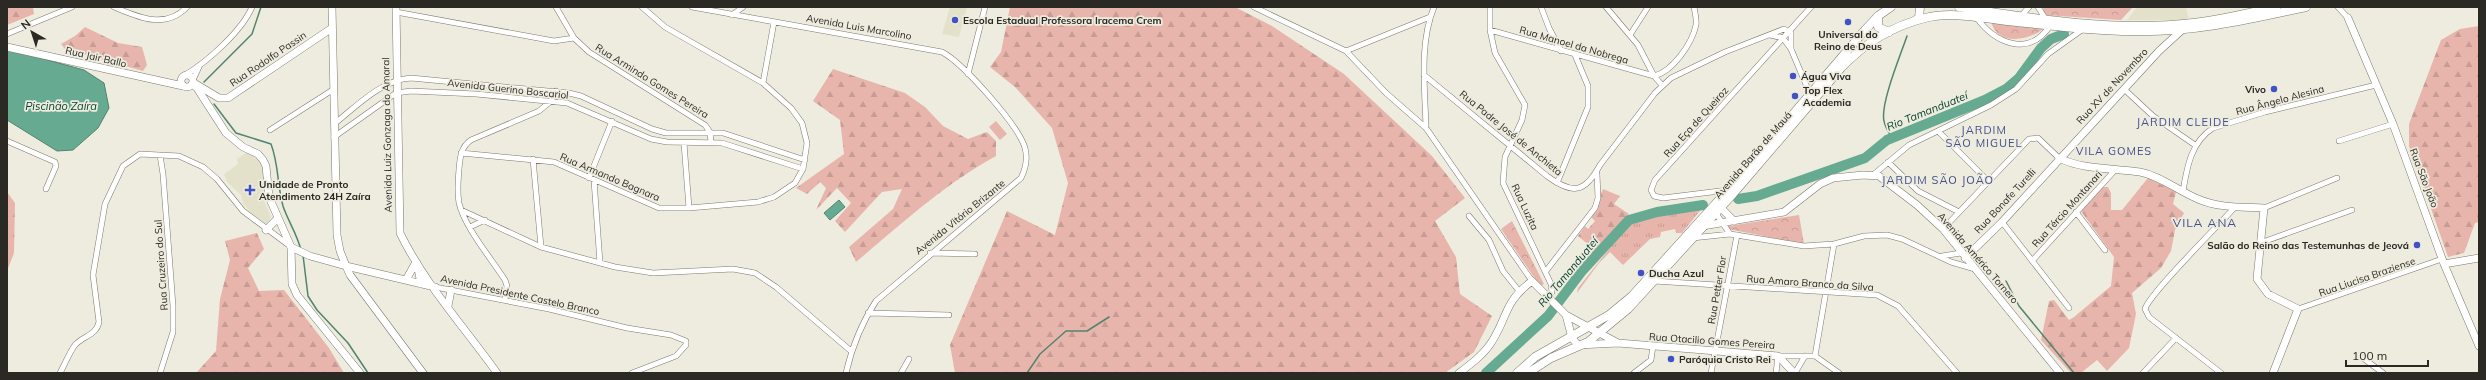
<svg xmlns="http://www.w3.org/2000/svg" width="2486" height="380" font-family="Mulish,sans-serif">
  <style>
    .built { fill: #e4e1cb }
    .grass { fill: url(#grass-tufts) }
    .forest { fill: url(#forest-firs) }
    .park { fill: url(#park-crowns) }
    .garden { fill: #e8b5ac }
    .water { fill: #65aa91; stroke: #538370 }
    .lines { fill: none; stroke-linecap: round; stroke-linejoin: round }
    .stream { stroke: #538370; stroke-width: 1.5 }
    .river { stroke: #65aa91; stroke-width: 10 }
    .minor-casing { stroke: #7b796d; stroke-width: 6 }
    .tertiary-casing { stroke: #7b796d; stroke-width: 8 }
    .secondary-casing { stroke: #7b796d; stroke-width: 8 }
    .primary-casing { stroke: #7b796d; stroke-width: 9 }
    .minor { stroke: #fff; stroke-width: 5 }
    .tertiary { stroke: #fff; stroke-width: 7 }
    .secondary { stroke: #fff; stroke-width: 7 }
    .primary { stroke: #fff; stroke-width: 8 }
    .poi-dot { fill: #4052c6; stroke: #eeecde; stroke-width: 1.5 }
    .labels { text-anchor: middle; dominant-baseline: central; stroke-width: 3.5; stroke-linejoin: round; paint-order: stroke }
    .poi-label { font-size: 10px; font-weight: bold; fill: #2a2924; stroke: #eeecde; text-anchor: start }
    .street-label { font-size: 10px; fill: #2a2924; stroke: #eeecde }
    .water-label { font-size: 11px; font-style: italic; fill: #003d2d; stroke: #eeecde }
    .neighbourhood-label { font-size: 11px; letter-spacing: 1px; fill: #414f8b; stroke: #eeecde }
    .quarter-label { font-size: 12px; letter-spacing: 1px; fill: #414f8b; stroke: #eeecde }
  </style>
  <defs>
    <pattern id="grass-tufts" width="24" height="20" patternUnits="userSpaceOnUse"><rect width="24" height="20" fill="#e8b5ac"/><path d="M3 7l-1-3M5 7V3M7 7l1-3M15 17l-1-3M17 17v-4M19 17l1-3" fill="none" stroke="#c79c94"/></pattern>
    <pattern id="forest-firs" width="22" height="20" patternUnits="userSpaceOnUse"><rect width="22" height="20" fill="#e8b5ac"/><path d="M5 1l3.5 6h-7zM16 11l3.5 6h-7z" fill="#c79c94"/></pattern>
    <pattern id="park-crowns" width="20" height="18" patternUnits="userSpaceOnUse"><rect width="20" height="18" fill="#e8b5ac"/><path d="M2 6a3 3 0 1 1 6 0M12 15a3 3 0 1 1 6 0" fill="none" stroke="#c79c94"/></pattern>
  </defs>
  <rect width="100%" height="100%" fill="#eeecde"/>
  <path class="built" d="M950,7H967L959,37L942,34Z
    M2137,7H2186L2189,20H2127Z
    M247,152L258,160L264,169L263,198L271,217L265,226L257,221L243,203L241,195L227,182L224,174L238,164L237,159Z"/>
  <path class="grass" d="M1703,207L1682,233H1676L1675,229L1661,232L1660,237L1650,239L1623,265L1610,252L1599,263L1577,293L1578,288L1629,224C1651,211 1678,210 1703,207Z"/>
  <path class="forest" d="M7,7H33L34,14L7,25Z
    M1010,7H1235L1272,26L1344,74L1432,156L1465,198L1435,221L1456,257L1460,294L1492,316L1474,352L1445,373H955L950,345L1007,211L1055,235L1068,183L1052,128L1015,87L990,67L1001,52Z
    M2479,26V222L2475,223L2464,253L2448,257L2409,146V124L2441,40L2460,29Z
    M85,27L118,43L142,47L147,65L143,71L65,49L61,44L75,36Z
    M833,69L905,93L925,107L943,126L968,139L987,132L996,141V156C946,183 900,225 856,262L849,247L893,209L902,189L882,192L845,232L835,221L851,203L837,188L816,210L826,188L820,182L807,194L796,188L844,154L840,120L813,101Z
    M2148,178L2176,192L2173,204L2184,213L2175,230L2171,251L2161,268L2132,293L2136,314L2129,348L2107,371L2097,360L2081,373H2071L2041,340L2049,301L2054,300L2069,320L2074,317L2111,286L2114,257L2081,211L2100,187H2108L2111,193V210H2122Z
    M1603,189L1620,196L1614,204L1629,214L1598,247L1572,280L1567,276L1590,246L1578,236L1585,226L1588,229L1595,221L1591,217Z
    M7,192L15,203L14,253L7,271Z
    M257,233L264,249L248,268L259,291L284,290L329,348L344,373H196L216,351L220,299L230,260L225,241Z"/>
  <path class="park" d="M2043,7H2133L2121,20L2044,15Z
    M1991,21L2043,29C2029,41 1996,46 1991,21Z
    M1799,215L1804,244L1728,229L1729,226Z
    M1512,221L1544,284L1540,286L1501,229Z"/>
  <path class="garden" d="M996,121L1007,134L1000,140L989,127Z"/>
  <path class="water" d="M7,49L84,70L104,83L109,108L98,128L73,150L57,151L7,120Z
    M839,200L845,207L830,220L824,213Z"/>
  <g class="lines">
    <path class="stream" d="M204,82L252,34L261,7
      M214,104L236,133L271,144C279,165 277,185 283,206C288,221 297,234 301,250
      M1892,138C1889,133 1885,127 1884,121C1880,104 1901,54 1907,36
      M303,255L308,296L317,310L348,343L368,373
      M2006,281L2019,306L2074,373
      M1027,373L1040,354L1066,331H1087L1109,317"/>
    <path class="river" d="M1738,199L1757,196L1865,158L1887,140L1985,100L2006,89L2019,78L2041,48L2051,39L2064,34
      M1486,373L1548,316L1582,271L1629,220L1657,212L1703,205"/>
    <defs>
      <path id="minor" d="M114,7C138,17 165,30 187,7
        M556,7L574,38L589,52L705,125L710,132L711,142
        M692,7L942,52C963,63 1019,126 1025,148C1028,159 1026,168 1021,178L876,301C861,324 852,347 846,373
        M1254,7L1346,51L1386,93L1426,128L1532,281
        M1490,7V30L1495,53L1525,105L1522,120L1505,157L1503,183L1551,284L1552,292L1549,298
        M1541,7L1549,28L1561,51
        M1606,7L1638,45L1654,76L1662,85
        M2338,7L2348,18
        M396,12L554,41L574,38
        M732,15L743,7
        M2022,15L2029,7
        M1976,17C1995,43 2028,58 2050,26L2038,7
        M1490,30L1654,76C1672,72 1692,44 1696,25C1697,20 1695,13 1694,7
        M7,34L72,7
        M1630,35L1648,7
        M1770,35L1783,38L1791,49L1810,94
        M1346,51L1430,17
        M968,74L985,7
        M185,75C207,62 242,31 252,7
        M1424,75L1547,176C1573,195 1585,193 1600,165L1655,93L1671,78L1725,52L1784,29L1791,33V49
        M193,80L199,67
        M763,83L774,22
        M2124,89L2153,116L2195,145
        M334,124C357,106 381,80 411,78L569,93L581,96L652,129L666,133H723L805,160
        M1426,128C1425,88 1419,44 1434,7
        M270,130L334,89
        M1938,131L1988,181
        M334,137L396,93L411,91L476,94L567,103L651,139L667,142L722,143L803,169
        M7,141L55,162L56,166L46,189
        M2339,141L2393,124
        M684,143L689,208
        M461,153L554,162L659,208H689L758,202L774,197L795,183L803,169L807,143L802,123L791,108L763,83L665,27L642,7
        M160,155L163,174L173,306V332L160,373
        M533,159L541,247
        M1888,162L1918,191L1959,212
        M1873,175L1909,145L1991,105L2016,89L2048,54L2083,29
        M589,178L612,121
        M594,180L600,263
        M1557,183L1588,107V86L1575,55
        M1728,190L1663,198L1654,196L1651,190L1655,180L1811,7
        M2183,191C2187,167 2191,142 2213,128L2265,112L2376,85
        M2264,208L2337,178
        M461,210L541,247L615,267L653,273L733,269L755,273L776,287L851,351
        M1715,212L1730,234
        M2076,212L2105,250
        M1469,216L1489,240L1503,271L1519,291
        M2002,222L2069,308
        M470,227L485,220
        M1943,229L2029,139L2038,138L2059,158
        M1692,238L1730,234L1804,246L1834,244L1864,236L1887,235L1902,239L1951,262L1975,269
        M2260,243L2352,210
        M930,253L975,254
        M1942,256L1961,253
        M2032,261L2116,169
        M1546,271L1595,208L1598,198L1597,174
        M1654,281L1877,295L1898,306L1957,373
        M435,287L549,309L627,328L671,335L686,341V345L676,356L632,373
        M505,300L507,286L505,280C491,258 465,228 459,203C457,192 458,180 459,169C460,157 461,147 471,140L539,111L551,101L556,91
        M2298,309L2442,259
        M868,313L949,315
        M1815,356L1834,244
        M2363,358L2383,373
        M60,373C65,364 69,353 75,345C84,335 96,336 99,322L93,275L105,204L123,166L140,154L179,156L203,167L217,179L243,211L290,246
        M901,373L909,359
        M1634,373L1651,360L1653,346
        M1711,373L1737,235
        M1776,373L1778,356H1815L1839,373
        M1795,373L1805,356
        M2143,373L2176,338
        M2221,373L2149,317L2145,309C2149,294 2220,224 2235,207"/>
      <path id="tertiary" d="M332,7L337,235L340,251L346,266L435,287
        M396,7L400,233C424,283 465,328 497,373
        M2348,18L2393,124L2444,264L2479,346
        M194,83L219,98H228L332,28
        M2059,158C2083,170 2114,168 2140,172C2161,176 2178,191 2198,199C2218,208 2242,207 2264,208L2257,279L2268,294L2298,309L2273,373
        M1720,207L1734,221
        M1703,226L1784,212L1820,184L1833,178L1863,175L1879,176L1917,205L1943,229L2060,373
        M291,247L292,284L297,295L360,373
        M1965,258L2002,222L2159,51L2182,30
        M417,263L421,284
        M2444,264L2479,258
        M406,280L416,262
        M448,306L451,290
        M1566,315L1618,343
        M1459,373C1471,364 1483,355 1491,343C1509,315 1503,303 1532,281L1566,315L1572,338L1578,345L1618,343L1778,356L1794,373"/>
      <path id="secondary" d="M7,47L183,86
        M181 81a6 6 0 1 1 12 0a6 6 0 1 1-12 0Z
        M192,84L197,88L226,133L243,147L258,154L263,160L266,166L269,197L291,247L310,256L346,266L350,275L423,373
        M266,230L277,219"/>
      <path id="primary" d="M1959,7C2035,19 2116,32 2193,23C2221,20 2249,13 2276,7
        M1878,16V27L1889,32
        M1914,21L1919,18L1920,7
        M1517,373L1535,357L1609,315L1632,296L1728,190L1865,30L1878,16L1891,7
        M1528,373L1551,358L1588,342L1628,309L1733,194L1841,68C1864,44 1892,26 1925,18C1952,11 1980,18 2007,21C2048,25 2089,31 2130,31C2190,33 2247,20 2306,7"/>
    </defs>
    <use href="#minor" class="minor-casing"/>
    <use href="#tertiary" class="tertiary-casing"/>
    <use href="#secondary" class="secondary-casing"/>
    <use href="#primary" class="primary-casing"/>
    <use href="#minor" class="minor"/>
    <use href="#tertiary" class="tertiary"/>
    <use href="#secondary" class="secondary"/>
    <use href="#primary" class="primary"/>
  </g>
  <g class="poi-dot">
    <circle cx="955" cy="20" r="4"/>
    <circle cx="1848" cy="22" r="4"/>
    <circle cx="1793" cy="76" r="4"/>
    <circle cx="2274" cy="89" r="4"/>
    <circle cx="1795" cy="96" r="4"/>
    <path d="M248 184h4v4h4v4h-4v4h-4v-4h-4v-4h4z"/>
    <circle cx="2417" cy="245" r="4"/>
    <circle cx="1641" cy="273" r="4"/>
    <circle cx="1671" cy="359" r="4"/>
  </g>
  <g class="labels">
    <g class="poi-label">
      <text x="963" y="20">Escola Estadual Professora Iracema Crem</text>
      <text x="1848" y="34" text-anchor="middle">Universal do<tspan x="1848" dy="12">Reino de Deus</tspan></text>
      <text x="1801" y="76">Água Viva</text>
      <text x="2266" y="89" text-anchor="end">Vivo</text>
      <text x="1803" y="90">Top Flex<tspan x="1803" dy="12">Academia</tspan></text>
      <text x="259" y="184">Unidade de Pronto<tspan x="259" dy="12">Atendimento 24H Zaíra</tspan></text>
      <text x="2409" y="245" text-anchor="end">Salão do Reino das Testemunhas de Jeová</text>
      <text x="1649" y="273">Ducha Azul</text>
      <text x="1679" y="359">Paróquia Cristo Rei</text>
    </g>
    <g class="street-label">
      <text transform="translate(859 27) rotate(10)">Avenida Luis Marcolino</text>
      <text transform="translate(1574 45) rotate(16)">Rua Manoel da Nobrega</text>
      <text transform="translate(96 57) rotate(13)">Rua Jair Ballo</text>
      <text transform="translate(268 59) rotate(-34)">Rua Rodolfo Passin</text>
      <text transform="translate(652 81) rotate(32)">Rua Armindo Gomes Pereira</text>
      <text transform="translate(2112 86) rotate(-47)">Rua XV de Novembro</text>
      <text transform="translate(508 89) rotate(6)">Avenida Guerino Boscariol</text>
      <text transform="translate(2280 100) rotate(-15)">Rua Ângelo Alesina</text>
      <text transform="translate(1696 122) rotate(-48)">Rua Eça de Queiroz</text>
      <text transform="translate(1511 133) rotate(39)">Rua Padre José de Anchieta</text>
      <text transform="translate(387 135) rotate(-91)">Avenida Luiz Gonzaga do Amaral</text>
      <text transform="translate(1753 155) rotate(-49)">Avenida Barão de Mauá</text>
      <text transform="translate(610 177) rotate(23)">Rua Armando Bagnara</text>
      <text transform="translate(2424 178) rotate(69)">Rua São João</text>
      <text transform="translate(2005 201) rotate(-47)">Rua Bonafe Turelli</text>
      <text transform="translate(1525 207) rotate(65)">Rua Luzita</text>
      <text transform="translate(2067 209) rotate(-48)">Rua Tércio Montanari</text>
      <text transform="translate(960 217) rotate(-39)">Avenida Vitório Brizante</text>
      <text transform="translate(1978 258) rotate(49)">Avenida Américo Tornero</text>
      <text transform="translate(161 265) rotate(-94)">Rua Cruzeiro do Sul</text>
      <text transform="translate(2367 277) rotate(-19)">Rua Liucisa Braziense</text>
      <text transform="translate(1810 283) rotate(4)">Rua Amaro Branco da Silva</text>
      <text transform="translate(1717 290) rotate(-80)">Rua Petter Flor</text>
      <text transform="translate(520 295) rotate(12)">Avenida Presidente Castelo Branco</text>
      <text transform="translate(1712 341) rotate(4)">Rua Otacilio Gomes Pereira</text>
    </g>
    <g class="water-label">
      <text x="61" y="106">Piscinão Zaíra</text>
      <text transform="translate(1927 111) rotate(-22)">Rio Tamanduateí</text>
      <text transform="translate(1568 272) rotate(-50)">Rio Tamanduateí</text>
    </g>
    <g class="neighbourhood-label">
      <text x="2183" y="122">JARDIM CLEIDE</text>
      <text x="1984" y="130">JARDIM<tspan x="1984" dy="13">SÃO MIGUEL</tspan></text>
      <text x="2114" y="151">VILA GOMES</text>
      <text x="1938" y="180">JARDIM SÃO JOÃO</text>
    </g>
    <g class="quarter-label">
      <text x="2205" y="222">VILA ANA</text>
    </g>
  </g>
  <rect width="2486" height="380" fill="none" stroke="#2a2924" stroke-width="16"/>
  <g transform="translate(32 32) rotate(321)" stroke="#eeecde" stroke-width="3" paint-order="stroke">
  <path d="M0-3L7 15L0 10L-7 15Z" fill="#2a2924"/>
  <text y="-6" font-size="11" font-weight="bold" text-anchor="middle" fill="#2a2924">N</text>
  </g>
  <path d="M2346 360v6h82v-6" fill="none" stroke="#2a2924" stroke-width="2"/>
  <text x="2352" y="360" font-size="12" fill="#2a2924" stroke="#eeecde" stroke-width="3" paint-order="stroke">100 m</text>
</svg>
